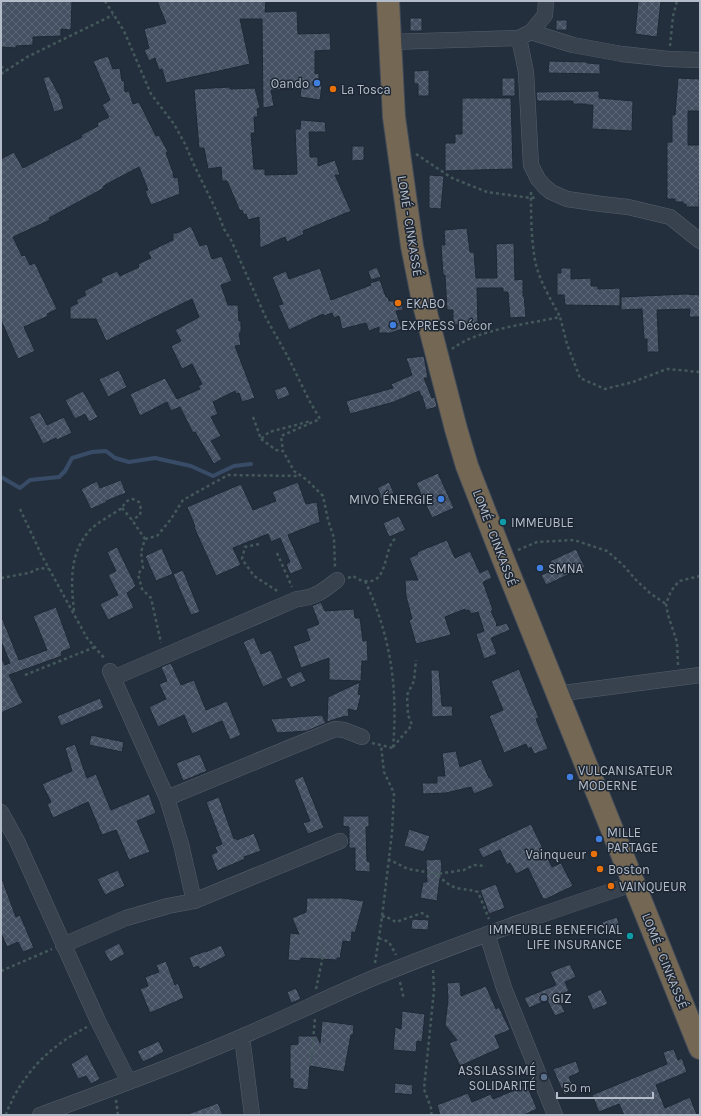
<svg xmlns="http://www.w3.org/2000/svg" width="701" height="1116" font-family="Karla,sans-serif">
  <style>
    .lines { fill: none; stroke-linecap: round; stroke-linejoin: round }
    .stream { stroke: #394c67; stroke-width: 4 }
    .building { fill: url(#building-cross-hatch); stroke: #1f2835 }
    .minor-casing { stroke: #565f6c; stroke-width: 16 }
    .highway-casing { stroke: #434c59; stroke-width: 24 }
    .path { stroke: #44595c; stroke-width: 2.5; stroke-dasharray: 3 3; stroke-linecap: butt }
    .minor { stroke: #38414e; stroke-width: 15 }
    .highway { stroke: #746855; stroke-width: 22 }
    .shop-dot { fill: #3f7fe0; stroke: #1d2633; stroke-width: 1.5 }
    .food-dot { fill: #e8710a; stroke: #1d2633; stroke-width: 1.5 }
    .culture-dot { fill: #0f9aa8; stroke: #1d2633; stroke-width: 1.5 }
    .service-dot { fill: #5c6f8a; stroke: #1d2633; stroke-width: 1.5 }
    .labels { text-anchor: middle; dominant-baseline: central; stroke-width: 3; stroke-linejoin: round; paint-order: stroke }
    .poi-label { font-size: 13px; fill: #b4bcc9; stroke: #1d2633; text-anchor: start }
    .street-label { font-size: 13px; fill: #b4bcc9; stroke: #1d2633 }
  </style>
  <defs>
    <pattern id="building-cross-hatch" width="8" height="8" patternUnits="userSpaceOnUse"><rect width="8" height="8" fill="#455162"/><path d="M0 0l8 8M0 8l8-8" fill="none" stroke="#5d6877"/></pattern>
  </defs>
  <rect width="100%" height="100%" fill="#242f3e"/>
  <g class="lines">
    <path class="stream" d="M1,477L20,488L30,480L59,477L65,471L72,458L92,452L106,451L115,458L129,462L155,458L191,466L213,476L234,466L251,464"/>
  </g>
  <path class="building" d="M1,1H72L71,30L61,29V36L33,37V45L16,46V48L1,47Z
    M157,1H266L265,12L297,11L298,34L330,33L331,50L315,51V74L319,73V85H322L320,100L300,97L301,89L271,90L274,106L263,108L262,19H240L250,64L166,83L162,69L159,70L155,58L149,61L144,50L149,48L144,29L166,23Z
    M638,1H661L657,37L635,34Z
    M410,18H422V31H410Z
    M556,20H567V30H556Z
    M108,56L113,69L120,68L122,81L124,80L125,92L129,91L133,104L139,102L156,136L159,135L168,152L166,153L173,172L174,178L178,177L180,194L151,205L145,191L148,190L139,167L105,185L103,187L104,188L49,218L50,220L13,237L22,256L25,255L30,265L35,263L57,309L47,314L48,316L24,327L35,351L18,359L1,320V159L14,152L23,168L25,167L82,137L81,135L98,126L97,123L109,117L102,105L110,100L93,61Z
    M549,61L587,62V63L600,64V74L548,73Z
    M429,70V96H418V84H414V71Z
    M49,76L58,93H59L64,109L54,112L43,78Z
    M502,78H515V96H502Z
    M678,78L700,79V111H688V145H700L699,207H686V204H683V202H675V199H667V142H672V115H675Z
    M230,87V89L255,88L260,108L257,109L258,117H254L255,133H251L254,169H265V175L297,174L295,129H300L301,120L325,122L326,132H309L310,157H318V166L335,160L340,175H335L351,211L303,231L304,234L287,242L285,237L260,248L259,217L248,220L246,214L244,215L242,210L240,211L227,181H222L221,167L208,169L204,148H199L194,89Z
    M599,91V98L633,101L632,131L592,129L593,105H586V104H573V101H537L536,92Z
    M462,98H511L513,169L445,171V143H455V134H462Z
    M352,146H364V160L352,161Z
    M429,175L444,176L441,209L429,208Z
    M191,226L200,246L207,244L212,259L222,256L232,281L221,285L228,305H238L239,321H241V333H239L241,345L235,346L255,398L242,402L239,393L236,394L235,391L213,402L218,414L211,417L221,436L211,441L222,459L214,464L195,432L193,433L180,407L171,411L167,402L140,416L130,394L165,378L177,399L200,389L198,386L202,384L192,364L182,369L171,346L181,341L175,330L199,317L192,299L106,341L96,319H70V307L78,303L76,300L86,295L84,291L102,282L101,278L117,271L120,276L139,267L138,264L151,258L148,252L173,240V233H177Z
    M467,228L470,252H474L476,278H497L496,244L514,243L515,280L523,279V296H524L526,317L510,318L508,292H503V288H477L478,325H453V310H447L445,275H443L441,245H445L444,230Z
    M377,267L381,277L371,280L368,271Z
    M320,268L331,300L371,285L370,283L380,280L386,297H388L389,301L402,300L403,310L396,311L402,329L391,333H379V327L369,331L366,323L342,329L339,316L334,318L332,313L324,316L323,314L289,330L278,305L283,304L272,277L286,271L289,279Z
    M561,268H571V279L591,278V286H598V289L620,288V306L565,305L564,295H557V273H561Z
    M686,294L700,295V317H689L690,309L657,310L659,352H647V339H644L642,309L621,310V297Z
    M424,356L428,378H424L432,398L435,397L437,407L426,410L422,396H421L419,391L394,402L350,414L346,401L393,388L391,384L412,375L406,358Z
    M119,370L127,387L108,397L99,379Z
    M286,386L290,395L278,400L274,390Z
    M83,391L98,417L89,422L85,414L75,419L65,400Z
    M40,412L47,425L64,417L72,433L57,440L56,438L43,444L29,417Z
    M438,473L454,508L432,518L416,483Z
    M121,480L126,493L106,501L107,502L91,509L81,489L97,481L100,488Z
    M298,482L306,504L317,502L320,522L288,535L303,569L290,574L286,564L290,562L280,538L271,542L268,534L233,548L241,565L216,576L194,527L195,526L187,507L241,484L253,510L276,501L272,492Z
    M389,482L394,493L380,499V493L377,488Z
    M399,516L406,530L389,537L383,523Z
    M447,540L455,558L470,551L480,573L488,569L492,578L483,582L493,610L491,611L497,624L496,625L497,626L507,623L510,630L491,638L497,654L484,659L476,634L484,631L478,612L471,614L469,610L466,611L465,609L445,617L451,635L416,644L409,620L412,619L406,596L405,580H418L409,558L418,554L417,552Z
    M117,547L136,586L127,593L134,608L108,620L100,604L118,595L108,575L116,571L107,552Z
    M162,548L173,574L156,581L145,556Z
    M576,549L585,567L546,585L541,575L554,570L550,561Z
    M183,570L200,612L191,615L173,574Z
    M321,602L325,611L354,609L355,618H360L363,641L367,640L368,661H362L361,681L329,680V658L301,668L293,646L310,640L306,629L319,624L312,606Z
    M56,607L71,648L61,652L62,656L9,675L23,703L1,713V658L5,665L10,663L1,641V615L19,660L47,650L33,616Z
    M254,637L261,654L271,650L283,678L263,687L243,642Z
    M171,663L181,685L194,680L206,710L227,701L241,735L230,740L222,721L192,734L184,715L158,727L149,707L166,699L159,684L167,681L161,667Z
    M519,669L539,718L536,719L548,749L534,754L531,747L528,749L526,744L504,753L489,716L503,710L491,681Z
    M431,670H439L442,706H452L453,716L432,717Z
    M301,671L306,681L291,688L286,678Z
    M360,682L358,694L361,695L357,711L348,709L349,716L342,717L327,722L328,697Z
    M100,698L104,708L61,726L57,716Z
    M322,715L326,723L307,731L277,733L271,719Z
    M91,735L124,742L122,752L89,745Z
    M75,744L87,778L96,774L111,810L149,794L156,813L137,821L150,852L129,860L116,830L102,835L88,802L53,818L47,804L51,802L42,784L72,771L65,748Z
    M456,751L460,767L481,759L489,778L490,777L494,786L474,794L471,787L446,793L423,794L422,783H437V776H445L442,753Z
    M200,754L207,771L183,781L176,763Z
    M303,776L324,828L308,834L303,823L310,821L294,780Z
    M219,797L234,839L236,838L237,840L254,833L261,851L244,857L245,859L217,871L211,855L217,852L215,847L222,844L206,802Z
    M343,816H369V827H366L367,861L370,862V872L355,871V848H349V827L343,826Z
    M531,824L552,867L561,863L573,886L546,899H543L528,868L516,874L510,863L507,865L500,850L483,858L478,849Z
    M409,829L430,836L424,852L404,846Z
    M441,859L442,871H441L437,901L420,898L423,882H427L426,860Z
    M118,870L125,886L105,895L97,879Z
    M2,879L16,917L20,915L34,948L23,952L18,942L7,947L1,933V880Z
    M496,884L505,908L489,914L480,890Z
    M307,898H342L364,901L355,933L352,932L351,942L343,941L340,958H337V960L301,958L300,961L288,960L290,933L299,934L292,918L306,912Z
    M617,917L620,927L605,932L602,922Z
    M412,919L429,920L428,930L411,929Z
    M119,943L125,954L110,962L104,951Z
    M221,945L226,956L200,969L198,966L193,968L189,957L206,951V952Z
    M166,961L175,985L178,983L184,998L150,1013L140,989L148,986L145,977L159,972L156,965Z
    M570,964L576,977L565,982L569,991L557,996L565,1012L555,1016L547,1000L529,1008L524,998L556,985L550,972Z
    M460,982L461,996L486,986L496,1009L499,1007L510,1030L495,1036L500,1048L460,1066L449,1043L457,1040L445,1025L448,1000L447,983Z
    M296,988L301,999L291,1003L287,992Z
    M601,989L608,1004L593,1010L587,996Z
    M402,1011L425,1014L422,1042L417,1041L416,1052L393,1050L395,1027L401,1029Z
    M322,1021L354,1025L353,1035H351L344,1072L310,1066L308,1090L293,1088V1079H290V1045L298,1044V1036H317L320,1043Z
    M159,1041L164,1052L143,1062L137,1051Z
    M674,1049L678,1060L682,1058L687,1072L656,1085L665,1108L690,1097L697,1115H624L619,1104L599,1112L592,1095L667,1064L663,1052Z
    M87,1054L100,1079L91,1084L86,1076L78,1079L71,1064Z
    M576,1061L580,1072L569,1077L575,1091L564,1095L553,1069Z
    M395,1083L413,1085L412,1095L394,1093Z
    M527,1085L537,1109L524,1115H440L437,1105L468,1093L472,1102L491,1094L493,1099Z
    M218,1103L223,1115H188V1114Z"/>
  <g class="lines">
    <defs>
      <path id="minor" d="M531,32L545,15L546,1
        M519,38L526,72L531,165L538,179L545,187L551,192L567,199L601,204L628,207L670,217L700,241
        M390,42L519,38L531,32L573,45L622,54L668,59L700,60
        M110,671L167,798L181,844L194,901
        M113,678L297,599C315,598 323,591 337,580
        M556,694L700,675
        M167,798L335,729L344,730L362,737
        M1,812L17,841L98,1021L129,1082
        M487,934L504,988L555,1115
        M63,945L126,918L168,906L194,901L340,841
        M242,1037L252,1115
        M40,1115C108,1090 177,1065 243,1036C288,1017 332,995 378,976C462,942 547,912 633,884"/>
      <path id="highway" d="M388,1L394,117L412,246L423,301L456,429L467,466L502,556L700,1048"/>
    </defs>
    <use href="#minor" class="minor-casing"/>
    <use href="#highway" class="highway-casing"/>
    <path class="path" d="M105,1L124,31L151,94L174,124L185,144L194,165L219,216L224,229L231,240L266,318L288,357L309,400L320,419L281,436L283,451
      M670,46L673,16L677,1
      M1,66L5,71
      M1,74L27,57L113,15
      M416,154L452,178L487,192L531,198L537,197
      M531,192C531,214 531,238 535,260C539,281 551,299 560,317
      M452,349C478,329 528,324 560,317L567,344L580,378L605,389L633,382L667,369L700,372
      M253,417L261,439L269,432L311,421
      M261,439L276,450L283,451L294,471L307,480L323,496L328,520L334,538L335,567
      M122,508L132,520L145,539L141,552L143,568L138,574L142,589L151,598L161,643
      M20,509L42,556L87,638L105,659
      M145,539L157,536L171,519L183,500L228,475L300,476
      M259,544L245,547L242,559L254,576L279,592
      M518,550L537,542L574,540L607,551L622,564L637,581L651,594L666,604
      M277,553L292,587
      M1,578L29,573L40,568L49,569
      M348,578L353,576C356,578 361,581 365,581C389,585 383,547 396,538
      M365,581C391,637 398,687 393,748
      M74,611C71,582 69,555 89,531C95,524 113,514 122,508C125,502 127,500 133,499L139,502L141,509L140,515L132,520
      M678,665L677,642L668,615L666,604L671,591L679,581L700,576
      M25,675L95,647
      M372,743L393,748
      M393,747L412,725L408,715L407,695L414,681L416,660
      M388,859L408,869L437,874L464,870L474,865L486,866
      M438,875C445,882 451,888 462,889C469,890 472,890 478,892L489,919
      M382,917L385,916L396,922L422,913L430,918
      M379,938L389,942L396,955
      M375,963L382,917L392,833L394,793L384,772L381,745
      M1,971L52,949
      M400,982L404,999
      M316,989L322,961L323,946
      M311,1064L315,1018
      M116,1100L118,1115
      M6,1115C7,1109 11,1104 13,1098C31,1065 54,1044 87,1027
      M431,1115L432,1111L424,1089L434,990L433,968"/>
    <use href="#minor" class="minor"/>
    <use href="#highway" class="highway"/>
  </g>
  <g class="shop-dot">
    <circle cx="317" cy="83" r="4"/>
    <circle cx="393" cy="325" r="4"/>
    <circle cx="441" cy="499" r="4"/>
    <circle cx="540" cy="568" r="4"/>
    <circle cx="570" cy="777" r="4"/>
    <circle cx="599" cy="839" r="4"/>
  </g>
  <g class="food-dot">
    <circle cx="333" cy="89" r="4"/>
    <circle cx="398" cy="303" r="4"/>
    <circle cx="594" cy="854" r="4"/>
    <circle cx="600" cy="869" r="4"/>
    <circle cx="611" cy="886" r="4"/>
  </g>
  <g class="culture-dot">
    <circle cx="503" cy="522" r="4"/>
    <circle cx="630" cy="936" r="4"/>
  </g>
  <g class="service-dot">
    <circle cx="544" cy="998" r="4"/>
    <circle cx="544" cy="1077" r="4"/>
  </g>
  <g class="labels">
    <g class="poi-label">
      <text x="309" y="83" text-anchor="end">Oando</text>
      <text x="341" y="89">La Tosca</text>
      <text x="406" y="303">EKABO</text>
      <text x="401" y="325">EXPRESS Décor</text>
      <text x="433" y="499" text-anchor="end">MIVO ÉNERGIE</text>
      <text x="511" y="522">IMMEUBLE</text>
      <text x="548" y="568">SMNA</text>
      <text x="578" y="770">VULCANISATEUR<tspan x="578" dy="15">MODERNE</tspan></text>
      <text x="607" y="832">MILLE<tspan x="607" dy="15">PARTAGE</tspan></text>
      <text x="586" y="854" text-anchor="end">Vainqueur</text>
      <text x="608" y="869">Boston</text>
      <text x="619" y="886">VAINQUEUR</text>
      <text x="622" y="929" text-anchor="end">IMMEUBLE BENEFICIAL<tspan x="622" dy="15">LIFE INSURANCE</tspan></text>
      <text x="552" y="998">GIZ</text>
      <text x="536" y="1070" text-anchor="end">ASSILASSIMÉ<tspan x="536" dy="15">SOLIDARITÉ</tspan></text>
    </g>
    <g class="street-label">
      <text transform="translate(410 226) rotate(81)">LOMÉ - CINKASSÉ</text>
      <text transform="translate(495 538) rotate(69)">LOMÉ - CINKASSÉ</text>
      <text transform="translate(665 961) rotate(68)">LOMÉ - CINKASSÉ</text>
    </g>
  </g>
  <rect width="701" height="1116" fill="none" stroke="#b4bcc9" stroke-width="4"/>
  <path d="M557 1092v6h96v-6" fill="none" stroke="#b4bcc9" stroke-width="2"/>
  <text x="563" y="1092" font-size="12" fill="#b4bcc9" stroke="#1d2633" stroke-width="3" paint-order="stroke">50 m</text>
</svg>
